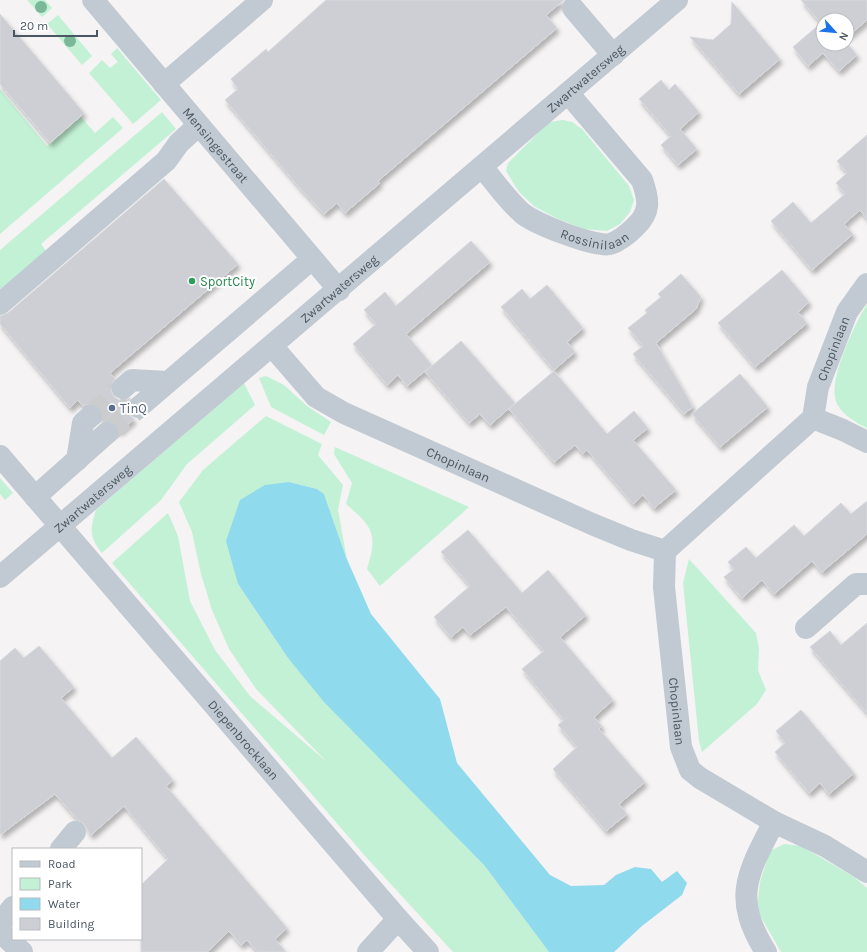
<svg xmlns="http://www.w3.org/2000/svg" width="867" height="952" font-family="Karla,sans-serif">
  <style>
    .green { fill: #c3f1d5 }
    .water { fill: #90daee }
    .building { fill: #cdcfd5; stroke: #d7d9de; filter: url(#shadow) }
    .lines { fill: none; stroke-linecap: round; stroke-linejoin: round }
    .minor-tunnel { stroke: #caccce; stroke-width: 22; stroke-dasharray: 22 11; stroke-linecap: butt }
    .minor { stroke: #c1cad2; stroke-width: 22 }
    .tree { fill: #7bb799 }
    .leisure-dot { fill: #2e9e5b; stroke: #fff; stroke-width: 1.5 }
    .service-dot { fill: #5c6f8a; stroke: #fff; stroke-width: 1.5 }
    .labels { text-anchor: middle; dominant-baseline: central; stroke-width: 4; stroke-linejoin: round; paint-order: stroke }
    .street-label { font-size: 13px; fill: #4a5661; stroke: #fff }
    .leisure-label { font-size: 13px; fill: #27864d; stroke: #fff; text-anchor: start }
    .service-label { font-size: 13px; fill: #4e5e75; stroke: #fff; text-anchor: start }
  </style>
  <defs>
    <filter id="shadow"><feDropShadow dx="2.5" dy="4.5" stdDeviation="2" flood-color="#0004"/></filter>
  </defs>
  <rect width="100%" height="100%" fill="#f5f3f3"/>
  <path class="green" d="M27,0H45L52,8L42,17Z
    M58,15L92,56L82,65L47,24Z
    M117,48L161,100L133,124L89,73L102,60L110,68L118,62L111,54Z
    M0,89L47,146L81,117L95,133L113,117L123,128L0,234Z
    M162,112L176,129L41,244L47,252L0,292V250Z
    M563,120L572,122L582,129L629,186L634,200L630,212L620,224L607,231L584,229L556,218L534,206L519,192L506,171L508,163L549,122Z
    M867,304V428C855,422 837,412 835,397C831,374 855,324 867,304Z
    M266,376L284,385L307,406L331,422L324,435L271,407L259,378Z
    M244,383L255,405L187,464L161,500L102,553C89,537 90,529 96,510Z
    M266,416L322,444L318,455L343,485L338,510L347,560L324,494L317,489L289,482L238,584L288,658L484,865L549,952H453L366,857L112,563L168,513L178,536L190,601L215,650L250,696L327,762L256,689L229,649L212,610L201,574L192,532L179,502L203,470Z
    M335,447L469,507L380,586L367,569C378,534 373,527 346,504L352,483L334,454Z
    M0,478L13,493L5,500L0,494Z
    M689,559L756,633L759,649L758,670L766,690L757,704L702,752L699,741L683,583Z
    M784,844L801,846L854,877L867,888V952H781L757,910L760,882L770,851Z"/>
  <path class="water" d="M289,482L317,489L324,494L346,557L371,614L440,699L457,763L550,875L571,886L604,885L616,875L635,867L651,869L662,882L677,871L687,883L682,895L642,926L614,952H549L484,865L324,702L288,658L238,584L226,541L240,500L265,485Z"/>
  <path class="building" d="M326,0H564L546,15L557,28L378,181L380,183L345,213L337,203L324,214L299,187L225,100L238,89L231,79L266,49L268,52Z
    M801,0H867V20L847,37V20H823V44L847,43L857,55L839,71L823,53L808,66L793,47L821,23Z
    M732,2L780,59L739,94L690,37L713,40L731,24Z
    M0,14L84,113L50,143L0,84Z
    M661,80L669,90L675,84L699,112L680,129L697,149L678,165L661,145L671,136L639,99Z
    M867,135V219L860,210L844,224L853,234L812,270L771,221L793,202L811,223L845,194L836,183L847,173L837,161Z
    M164,179L238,264L110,373L115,379L111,384V390L113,396L119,400H125L131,398L127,402V409L129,415L134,419L119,432L117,425L111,421L101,422L103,413L101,408L95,404H89L83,406L78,400L70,408L0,324V316L8,313Z
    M471,241L490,262L406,334L432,365L407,386L398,375L387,385L353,344L376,324L364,310L385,292L396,306Z
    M782,270L809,302L798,312L807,323L755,367L718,323Z
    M681,274L701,297L696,309L656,343L693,407L684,414L633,354L643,346L628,328L647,313L645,310L661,297L658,294Z
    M547,285L583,328L567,342L575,352L554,370L501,307L522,289L530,299Z
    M461,341L515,403L490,425L480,414L469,423L425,372Z
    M554,371L607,434L634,411L648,428L633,440L676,490L654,508L643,495L633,504L587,450L583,454L575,445L554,462L509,409Z
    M740,374L768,407L720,447L692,414Z
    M867,501V534L822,572L812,561L774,594L762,580L742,598L724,577L734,569L728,562L746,547L756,558L794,525L804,536L841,503L851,514Z
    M468,530L522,593L548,570L586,615L560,637L613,700L594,717L602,726L599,729L645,782L619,804L627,814L606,831L553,769L577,747L558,725L564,720L522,669L544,651L506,607L470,635L463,627L451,637L434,617L470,586L441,552Z
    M867,623V713L810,647L830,631L841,645Z
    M39,646L74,687L61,698L112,758L136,737L173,780L166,786L287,928L275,939L286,952H258L247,940L241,945L229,931L207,952H141V885L168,859L124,806L91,835L83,823L78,820L55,794L0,835V661L15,648L24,658Z
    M801,710L854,773L829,794L820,783L809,793L775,752L785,743L776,731Z"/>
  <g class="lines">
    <path class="minor-tunnel" d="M91,416L123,388
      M107,433L139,407"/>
    <g class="minor">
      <path id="s1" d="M93,0L339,290"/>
      <path d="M573,8L613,55"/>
      <path d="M164,84L262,0"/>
      <path id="s2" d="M482,167C495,182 507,200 522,213C533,223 596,248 610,244C620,241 628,234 635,227C651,212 649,200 642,180L568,93"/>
      <path d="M0,304L166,161L179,143L199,125"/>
      <path id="s3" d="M272,346L316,397L344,413L592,524L631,540L665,551L813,418L818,387L847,312L867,284"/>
      <path d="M123,388L132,380L167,382"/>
      <path d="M139,407L312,259"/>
      <path d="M813,418L843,430L867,442"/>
      <path id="s4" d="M0,456L398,919L428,952"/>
      <path d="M77,460L83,423L91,416"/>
      <path d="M35,497L107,433"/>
      <path id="s5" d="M665,551L664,587L681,747L690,770L700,778L774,822L825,846L867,872"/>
      <path id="s6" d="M0,577L677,0"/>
      <path d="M806,628L856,584H867"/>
      <path d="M61,849L75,832"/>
      <path d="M0,923L13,907"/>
      <path d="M0,932L22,952"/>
      <path d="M368,952L398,919"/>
      <path d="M766,952C732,898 747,874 774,822"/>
    </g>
  </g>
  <g class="tree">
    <circle cx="41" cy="7" r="6"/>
    <circle cx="70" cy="41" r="6"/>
  </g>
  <circle class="leisure-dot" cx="192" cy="281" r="4"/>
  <circle class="service-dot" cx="112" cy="408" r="4"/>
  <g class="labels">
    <g class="street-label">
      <text stroke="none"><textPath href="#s6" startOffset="769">Zwartwatersweg</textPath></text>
      <text stroke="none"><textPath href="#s1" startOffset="190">Mensingestraat</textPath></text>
      <text stroke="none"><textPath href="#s2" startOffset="140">Rossinilaan</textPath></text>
      <text stroke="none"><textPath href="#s6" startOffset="445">Zwartwatersweg</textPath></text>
      <text stroke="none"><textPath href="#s3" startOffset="721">Chopinlaan</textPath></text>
      <text stroke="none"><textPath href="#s3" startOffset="225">Chopinlaan</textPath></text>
      <text stroke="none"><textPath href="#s6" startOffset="121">Zwartwatersweg</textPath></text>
      <text stroke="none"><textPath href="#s5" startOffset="161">Chopinlaan</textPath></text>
      <text stroke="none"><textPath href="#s4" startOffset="374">Diepenbrocklaan</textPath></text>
    </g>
    <g class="leisure-label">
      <text x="200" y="281">SportCity</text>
    </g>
    <g class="service-label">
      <text x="120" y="408">TinQ</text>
    </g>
  </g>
  <rect x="12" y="848" width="130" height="92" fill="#ffffff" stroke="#b7bbc0"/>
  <rect x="20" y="861" width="20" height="6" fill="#c1cad2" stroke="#b7bbc0"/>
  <text x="48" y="868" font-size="12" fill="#4a5661">Road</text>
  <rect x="20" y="878" width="20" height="12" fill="#c3f1d5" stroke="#b7bbc0"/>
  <text x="48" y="888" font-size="12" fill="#4a5661">Park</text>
  <rect x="20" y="898" width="20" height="12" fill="#90daee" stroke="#b7bbc0"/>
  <text x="48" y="908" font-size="12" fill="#4a5661">Water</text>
  <rect x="20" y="918" width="20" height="12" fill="#cdcfd5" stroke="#b7bbc0"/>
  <text x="48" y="928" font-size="12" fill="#4a5661">Building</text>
  <g transform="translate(835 32) rotate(117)"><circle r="19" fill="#ffffff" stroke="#b7bbc0"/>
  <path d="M0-3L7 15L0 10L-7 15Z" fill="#1a73e8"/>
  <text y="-6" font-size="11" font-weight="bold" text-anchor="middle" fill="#4a5661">N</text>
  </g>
  <path d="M14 30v6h83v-6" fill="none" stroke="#4a5661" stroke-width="2"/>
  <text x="20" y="30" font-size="12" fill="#4a5661" stroke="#ffffff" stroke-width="3" paint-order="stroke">20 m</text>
</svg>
